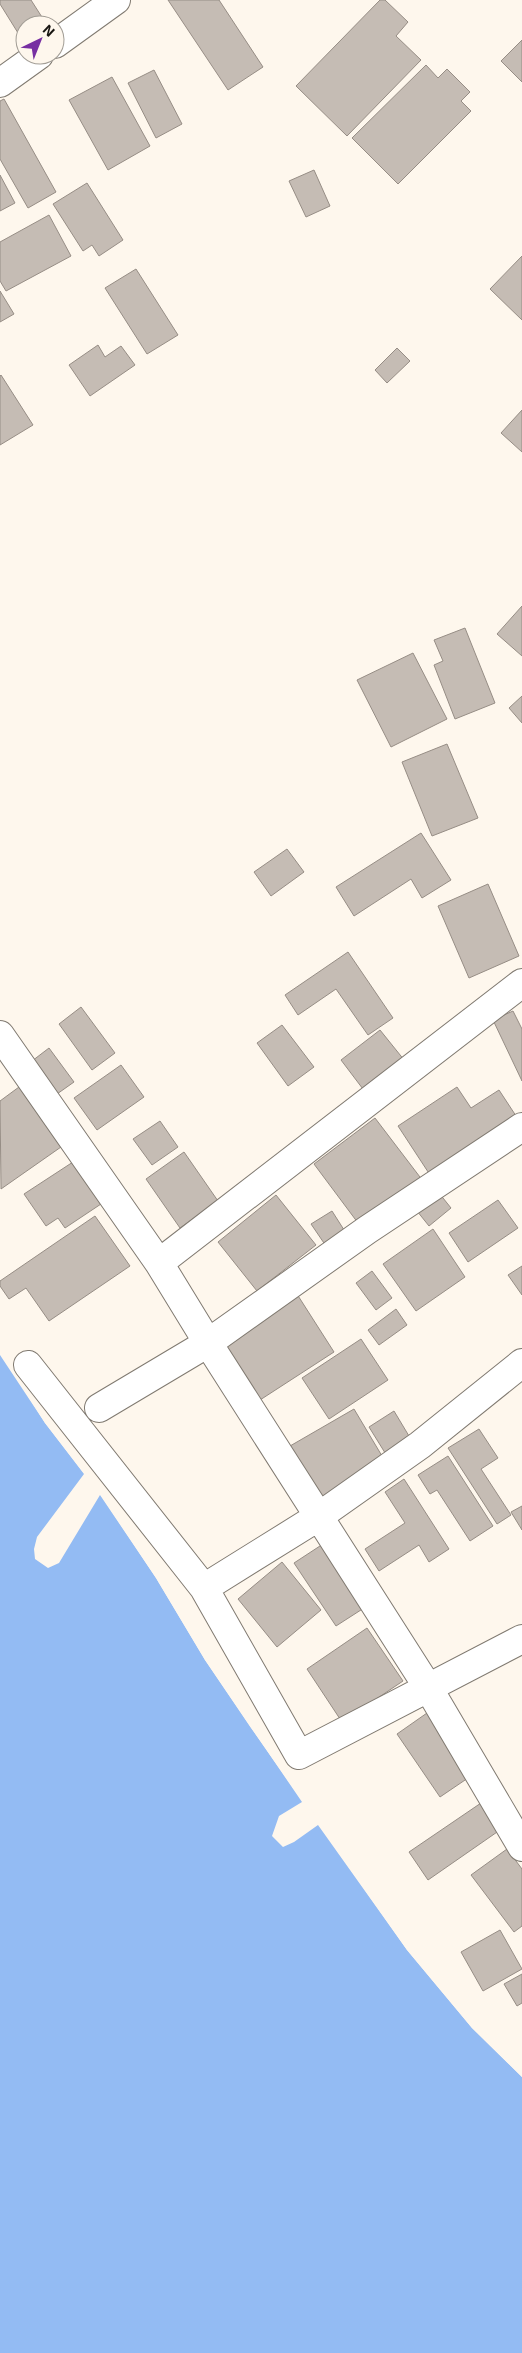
<svg xmlns="http://www.w3.org/2000/svg" width="522" height="2353" font-family="'Exo 2',sans-serif">
  <style>
    .water { fill: #93bbf3 }
    .pier { fill: #fef7ed }
    .building { fill: #c5bcb4; stroke: #968d85 }
    .lines { fill: none; stroke-linecap: round; stroke-linejoin: round }
    .street-casing { stroke: #807a71; stroke-width: 30 }
    .street { stroke: #fff; stroke-width: 28 }
  </style>
  <rect width="100%" height="100%" fill="#fef7ed"/>
  <path class="water" d="M0,1355L45,1423L100,1494L156,1578L205,1660L251,1728L407,1950L472,2028L522,2077V2353H0Z"/>
  <path class="pier" d="M0,1352L47,1421L102,1493L158,1577L207,1658L253,1727L409,1948L474,2027L522,2073V2077L472,2028L407,1950L318,1825L294,1842L283,1847L272,1836L279,1816L302,1802L205,1660L156,1578L100,1495L59,1563L48,1568L35,1559L34,1549L37,1537L84,1474L45,1423Z"/>
  <path class="building" d="M0,0H31L47,25H25V39L23,41L0,4Z
    M168,0H219L263,67L228,90Z
    M380,0H385L408,22L396,36L421,60L347,136L296,86Z
    M522,40V82L501,61Z
    M426,65L438,78L447,69L470,92L461,101L471,111L398,184L352,138Z
    M154,70L182,124L156,138L128,83Z
    M112,77L150,146L108,170L69,100Z
    M4,99L56,192L28,208L0,159V101Z
    M314,170L330,206L306,217L289,181Z
    M0,175L15,203L0,211Z
    M87,183L123,240L99,256L92,245L83,251L53,204Z
    M49,215L71,256L6,291L0,281V242Z
    M522,256V320L490,289Z
    M136,269L178,335L147,354L105,288Z
    M0,291L14,314L0,322Z
    M98,345L105,357L121,346L135,365L90,396L69,365Z
    M397,348L410,361L387,383L375,370Z
    M1,375L33,425L0,445V376Z
    M522,410V452L501,433Z
    M522,606V656L497,634Z
    M465,628L495,703L455,719L434,665L443,661L434,640Z
    M413,653L447,719L391,747L357,680Z
    M522,696V723L509,708Z
    M447,744L478,818L432,836L402,762Z
    M421,833L451,880L422,898L411,879L354,916L336,887Z
    M287,849L304,872L271,896L254,872Z
    M488,884L519,956L469,978L438,906Z
    M348,952L393,1018L368,1035L336,989L298,1015L285,995Z
    M81,1007L115,1053L92,1070L59,1024Z
    M513,1011L522,1029V1081L493,1020Z
    M282,1025L314,1067L288,1086L257,1043Z
    M380,1030L409,1066L369,1097L341,1060Z
    M49,1048L74,1082L57,1094L32,1061Z
    M121,1065L144,1097L97,1130L74,1098Z
    M19,1087L61,1147L1,1189L0,1101Z
    M457,1087L471,1108L499,1090L522,1125L434,1181L398,1126Z
    M375,1118L423,1181L361,1227L314,1164Z
    M160,1121L178,1147L152,1165L133,1139Z
    M184,1152L218,1201L180,1228L146,1179Z
    M73,1162L101,1204L65,1228L58,1218L46,1226L24,1194Z
    M439,1193L451,1208L429,1226L417,1211Z
    M276,1195L316,1245L257,1291L218,1242Z
    M498,1200L518,1228L468,1262L449,1233Z
    M332,1211L346,1233L326,1246L311,1224Z
    M95,1216L130,1266L49,1321L26,1288L9,1299L0,1286V1281Z
    M433,1229L465,1277L416,1311L383,1264Z
    M522,1266V1295L508,1275Z
    M372,1271L392,1298L376,1310L356,1283Z
    M295,1291L334,1352L260,1400L220,1339Z
    M396,1309L407,1325L379,1345L368,1330Z
    M361,1339L388,1380L329,1419L302,1378Z
    M354,1409L385,1461L321,1498L290,1446Z
    M394,1411L412,1441L387,1456L369,1427Z
    M479,1429L498,1458L481,1469L511,1515L497,1524L448,1448Z
    M448,1456L493,1526L470,1541L437,1490L430,1494L418,1475Z
    M404,1479L449,1549L429,1562L419,1545L379,1571L365,1549L405,1523L385,1492Z
    M522,1506V1530L511,1512Z
    M323,1544L364,1608L336,1626L294,1563Z
    M282,1562L321,1610L277,1647L238,1599Z
    M367,1628L403,1681L342,1722L307,1669Z
    M427,1713L471,1776L440,1797L397,1734Z
    M481,1803L500,1830L428,1880L409,1852Z
    M507,1849L522,1869V1926L514,1932L471,1875Z
    M500,1930L522,1969L483,1991L461,1952Z
    M522,1974V2003L517,2006L504,1984Z"/>
  <g class="lines">
    <defs>
      <path id="street" d="M55,44L116,0
        M0,83L39,55
        M0,1035L159,1263L208,1343L429,1689L522,1847
        M159,1263L522,983
        M28,1365L204,1588L299,1755L522,1639
        M99,1408L208,1343L367,1230L522,1127
        M204,1588L318,1517L420,1445L522,1363"/>
    </defs>
    <use href="#street" class="street-casing"/>
    <use href="#street" class="street"/>
  </g>
  <g transform="translate(40 40) rotate(43)"><circle r="24" fill="#fef7ed" stroke="#a29d95"/>
  <path d="M0-4L9 19L0 12L-9 19Z" fill="#772fa2"/>
  <text y="-8" font-size="14" font-weight="bold" text-anchor="middle" fill="#171511">N</text>
  </g>
</svg>
